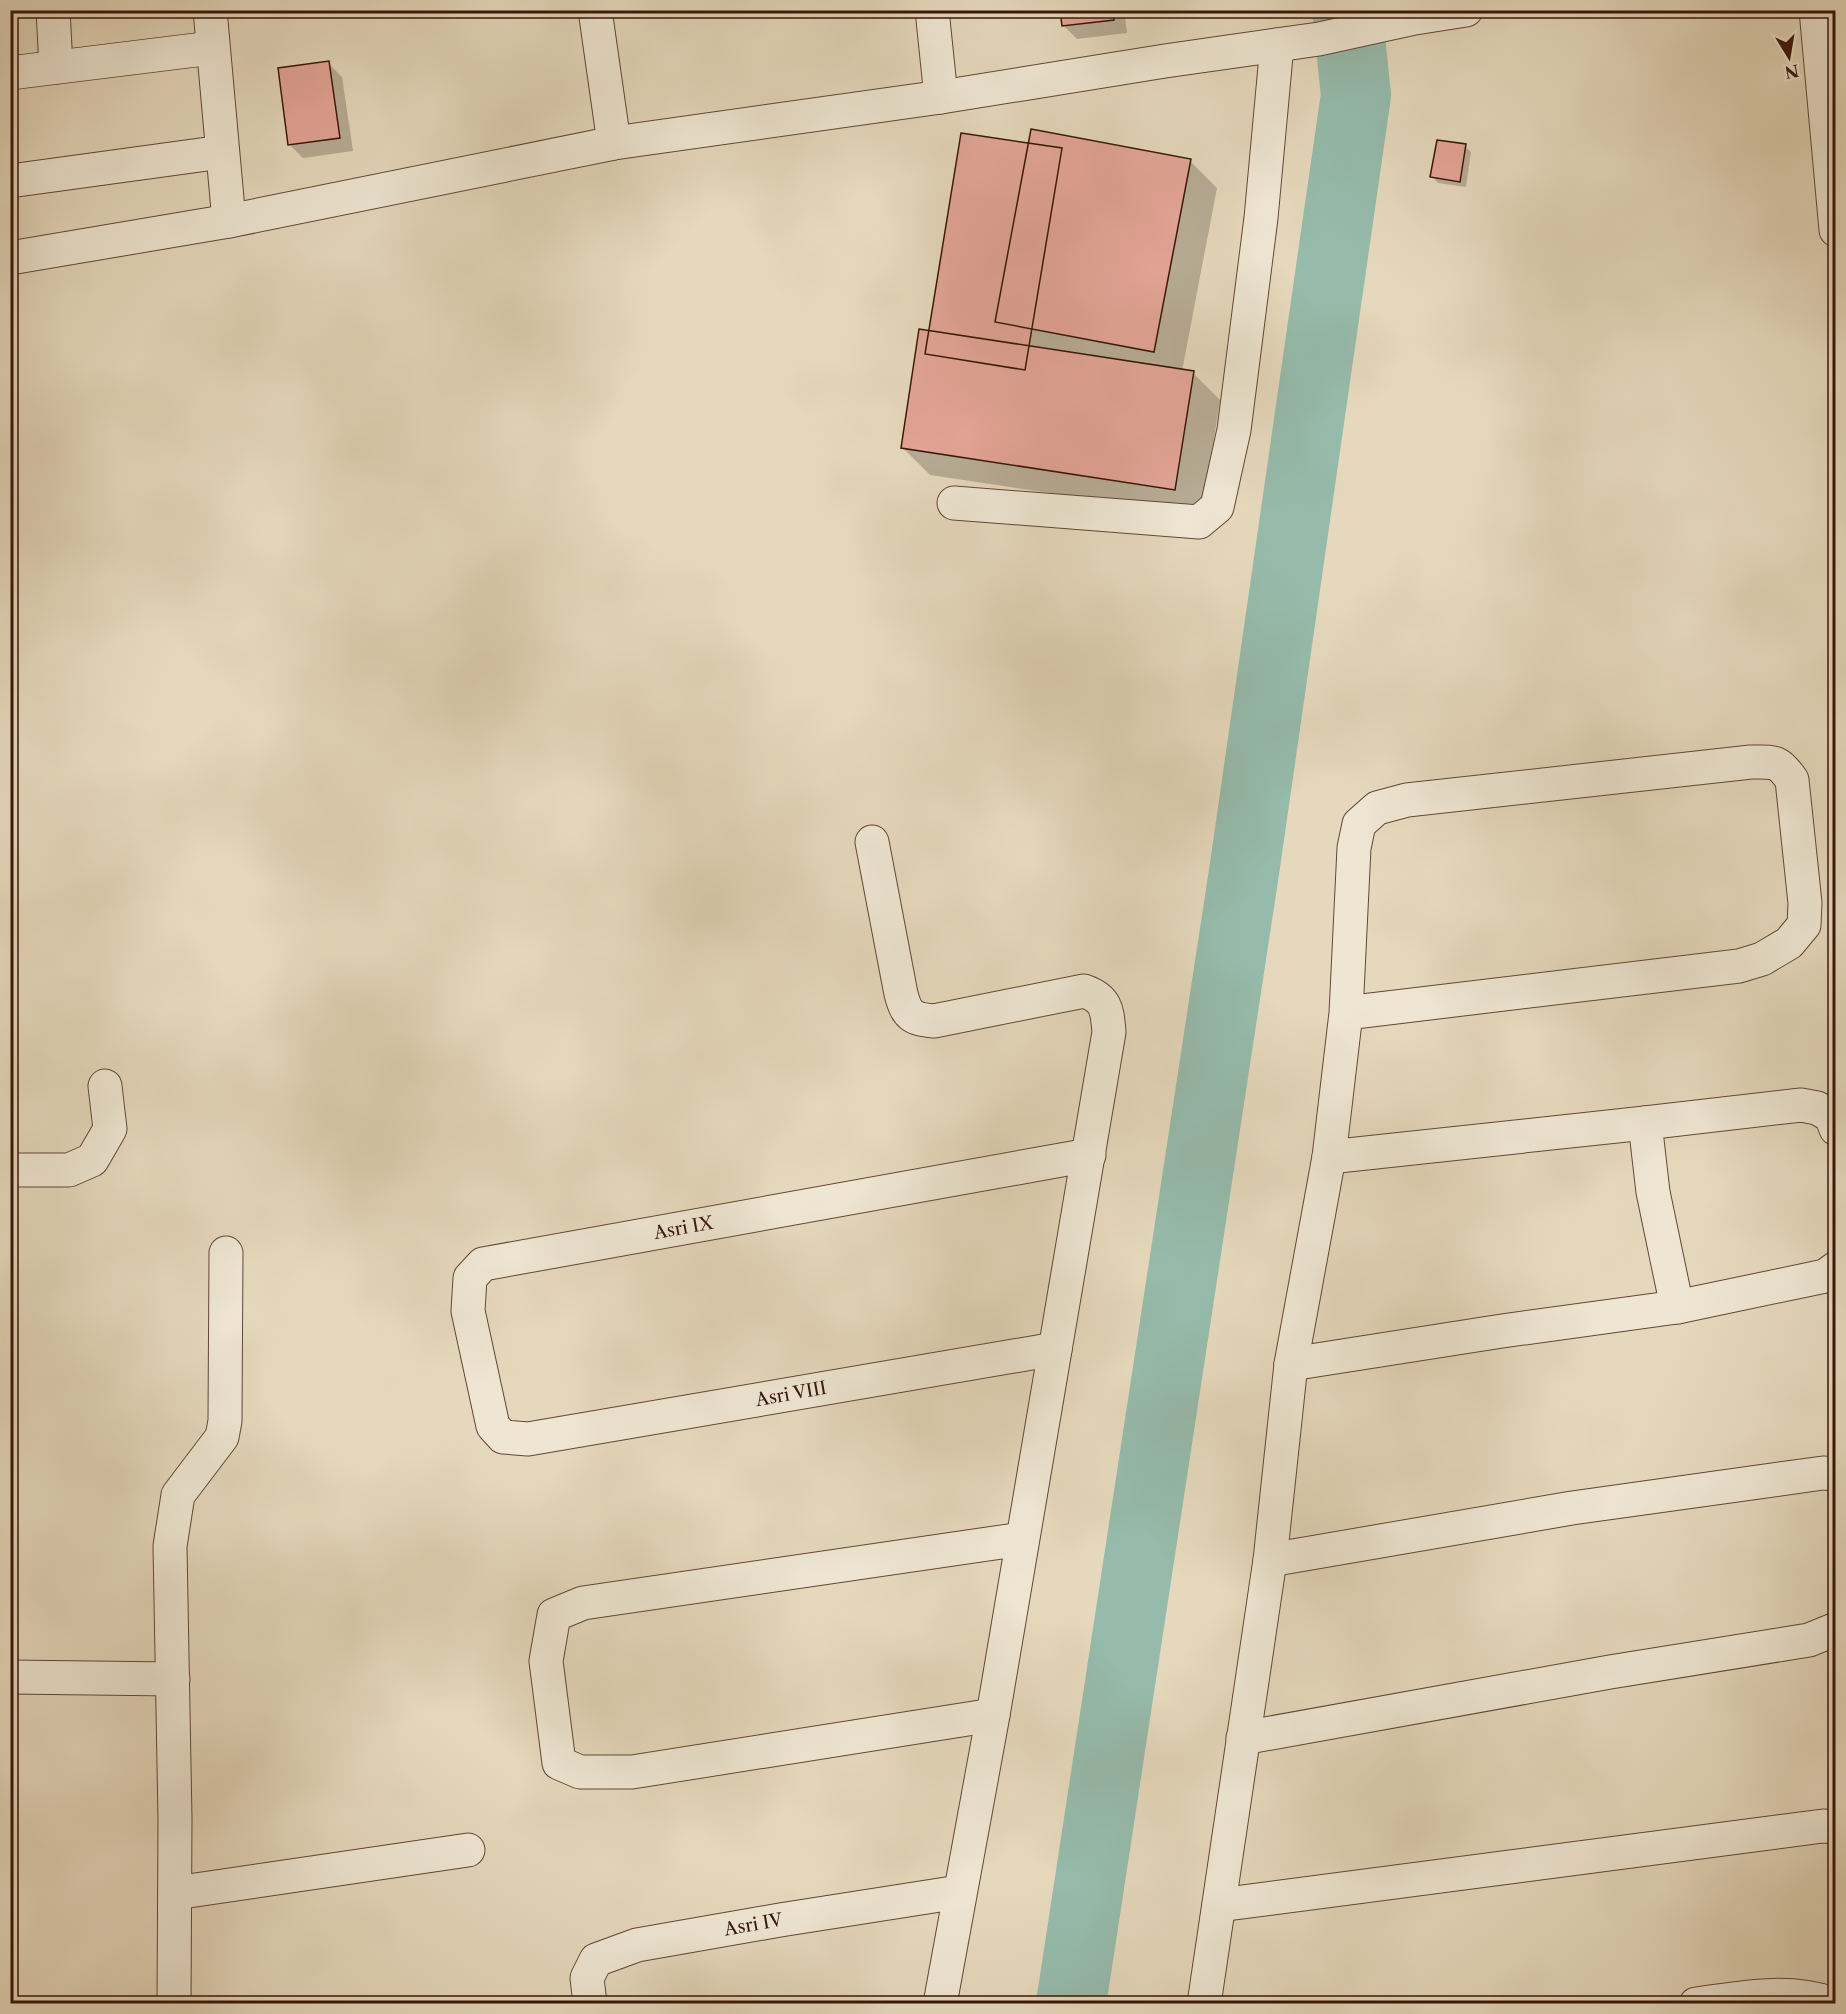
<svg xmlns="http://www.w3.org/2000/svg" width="1846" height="2014" font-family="'Libre Caslon Text',serif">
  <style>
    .shadow { fill: #0003 }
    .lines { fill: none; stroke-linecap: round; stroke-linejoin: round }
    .river { stroke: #96bbac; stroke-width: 70 }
    .building { fill: #e3a597; stroke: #381608; stroke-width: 1.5 }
    .minor-casing { stroke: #634635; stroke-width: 35 }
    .minor { stroke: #eee6d3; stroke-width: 33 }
    .labels { text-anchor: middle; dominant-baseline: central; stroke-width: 6; stroke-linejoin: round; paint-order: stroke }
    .street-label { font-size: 18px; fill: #381608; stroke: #eee6d3 }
  </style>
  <rect width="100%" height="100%" fill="#e5d8bc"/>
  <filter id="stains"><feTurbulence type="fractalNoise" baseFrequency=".00333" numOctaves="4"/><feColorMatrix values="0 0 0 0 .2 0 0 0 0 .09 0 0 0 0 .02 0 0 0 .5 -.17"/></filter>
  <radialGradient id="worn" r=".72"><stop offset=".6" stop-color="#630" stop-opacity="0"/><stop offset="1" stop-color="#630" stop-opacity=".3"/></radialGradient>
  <path class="shadow" d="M1062,10H1124L1127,33L1077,39L1063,25Z
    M328,63L342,77L353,151L303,158L289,144Z
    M1030,145L1190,161L1217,188L1182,371L1193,373L1220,400L1202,516L930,475L902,447L930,333Z
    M1465,146L1471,152L1466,187L1438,183L1432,176Z"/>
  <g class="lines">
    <path class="river" d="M1071,2004L1244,872L1356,95L1347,10"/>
  </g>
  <path class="building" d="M1060,10H1113L1114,20L1062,26Z
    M329,61L340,138L288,145L278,68Z
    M1031,129L1191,159L1154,352L995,322Z
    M961,133L1062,148L1025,370L925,354Z
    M1437,140L1466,144L1460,182L1430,177Z
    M919,329L1194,371L1175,490L901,448Z"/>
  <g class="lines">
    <defs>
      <g id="minor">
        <path d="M53,10L56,67"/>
        <path d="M210,10L229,221"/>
        <path d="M595,10L614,143"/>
        <path d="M932,10L941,97"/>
        <path d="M1816,10L1836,230"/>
        <path d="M10,73L212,48"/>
        <path d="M10,181L222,152"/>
        <path d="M10,258L229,221L614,143L941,97L1165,61L1319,39L1415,18L1466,10"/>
        <path d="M954,503L1199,522L1217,507L1234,430L1261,218L1277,45"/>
        <path d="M872,842L901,994C907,1016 912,1019 934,1021L1084,991C1107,999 1107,1010 1109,1032L993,1715L940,2004"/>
        <path d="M1329,1157L1645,1123"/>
        <path d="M10,1170H69L92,1160L110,1129L105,1086"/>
        <path d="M1677,1307L1653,1192L1645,1123L1801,1105L1817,1108L1831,1116L1836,1129"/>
        <path id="s1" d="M1055,1349L528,1439L503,1437L493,1426L468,1311L470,1278L483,1264L1089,1155"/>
        <path d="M1291,1364L1502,1331L1677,1307L1825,1276L1836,1268"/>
        <path d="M1270,1560L1572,1508L1823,1473L1836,1474"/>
        <path d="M10,1677L173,1679"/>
        <path d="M993,1715L632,1772H580L559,1763L546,1661L554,1615L583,1603L1022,1539"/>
        <path d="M1243,1738L1610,1672L1809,1640L1836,1629"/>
        <path d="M175,1893L468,1850"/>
        <path d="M1219,1905L1823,1826L1836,1827"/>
        <path d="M174,2004L175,1819L170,1546L178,1495L222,1437L225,1421L226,1253"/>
        <path id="s2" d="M590,2004L587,1978L596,1960L637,1945L780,1920L959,1892"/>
        <path d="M1204,2004L1270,1560L1291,1364L1329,1157L1346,1013L1354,848L1359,824L1377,808L1407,800L1751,762C1775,762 1778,760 1792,780L1805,903L1804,925L1789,943L1762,959L1739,966L1346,1013"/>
        <path d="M1696,2004C1741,1998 1788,1988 1833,2004"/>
      </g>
    </defs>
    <use href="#minor" class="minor-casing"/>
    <use href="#minor" class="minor"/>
  </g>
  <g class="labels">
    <g class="street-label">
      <text stroke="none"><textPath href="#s1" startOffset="948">Asri IX</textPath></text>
      <text transform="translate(791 1394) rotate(-10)">Asri VIII</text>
      <text stroke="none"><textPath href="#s2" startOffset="208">Asri IV</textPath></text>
    </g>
  </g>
  <rect width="1846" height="2014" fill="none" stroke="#e5d8bc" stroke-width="36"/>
  <rect x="12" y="12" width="1822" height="1990" fill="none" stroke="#381608" stroke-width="3"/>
  <rect x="18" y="18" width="1810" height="1978" fill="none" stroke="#381608" stroke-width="1.5"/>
  <g transform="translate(1789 57) rotate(169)" stroke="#eee6d3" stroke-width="4.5" paint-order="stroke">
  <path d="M0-4.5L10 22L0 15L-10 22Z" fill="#381608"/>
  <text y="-9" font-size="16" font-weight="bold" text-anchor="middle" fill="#381608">N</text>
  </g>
  <rect width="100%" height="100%" filter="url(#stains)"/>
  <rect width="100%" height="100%" fill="url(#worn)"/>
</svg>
